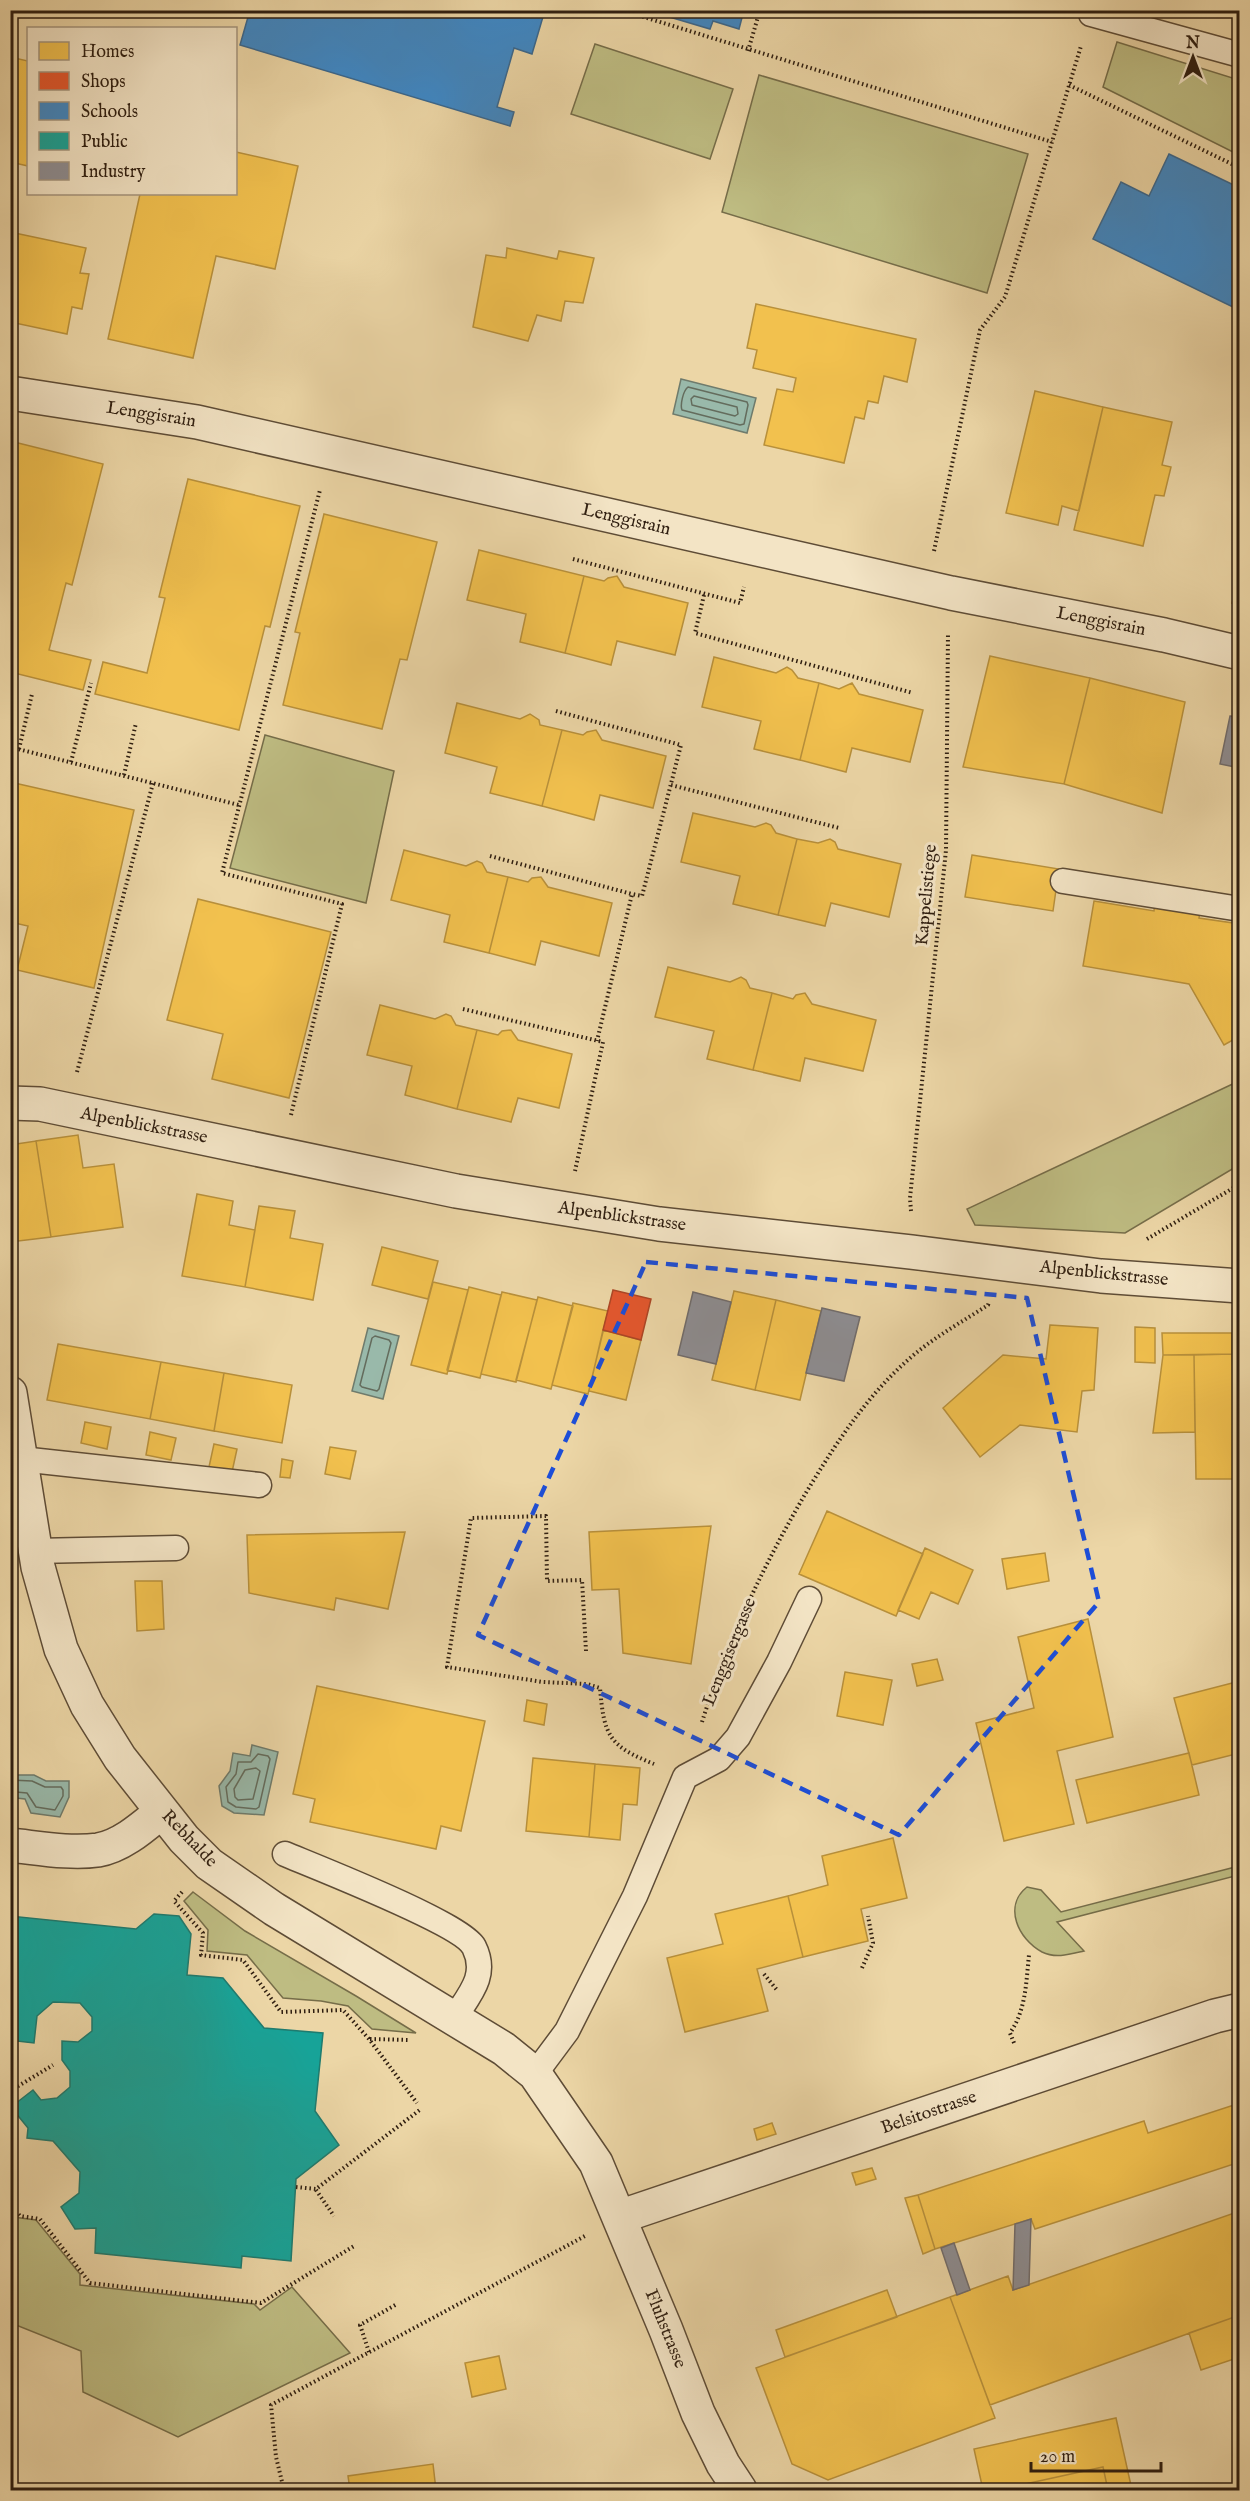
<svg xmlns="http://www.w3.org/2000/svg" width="1250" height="2501" font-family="'IM FELL English',serif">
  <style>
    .green { fill: #bebc82; stroke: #766d49; stroke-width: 1.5 }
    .water { fill: #99b9aa; stroke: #6f7b6c; stroke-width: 1.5 }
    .homes { fill: #f2c14e; stroke: #b8903b; stroke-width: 1.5 }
    .shops { fill: #e4572e; stroke: #ae4625; stroke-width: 1.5 }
    .schools { fill: #3f88c5; stroke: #3a688f; stroke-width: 1.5 }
    .public { fill: #17a398; stroke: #1e7b6f; stroke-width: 1.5 }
    .industry { fill: #8d8d92; stroke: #716c6b; stroke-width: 1.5 }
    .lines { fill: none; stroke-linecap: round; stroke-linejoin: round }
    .shore { stroke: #646c5d; stroke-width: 1.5 }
    .lane-casing { stroke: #5e4c36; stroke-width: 27 }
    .street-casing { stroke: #5e4c36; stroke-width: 36 }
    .path { stroke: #2f1e10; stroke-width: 4; stroke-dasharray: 1.5 3; stroke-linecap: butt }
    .lane { stroke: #f3e4c5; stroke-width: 24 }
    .street { stroke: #f3e4c5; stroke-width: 33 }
    .marked { fill: none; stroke: #1d4ed8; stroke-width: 4.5; stroke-dasharray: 12 8; stroke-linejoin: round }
    .labels { text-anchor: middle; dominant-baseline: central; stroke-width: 6; stroke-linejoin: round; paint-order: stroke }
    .street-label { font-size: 18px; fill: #2f1e10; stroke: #f3e4c5 }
  </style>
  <rect width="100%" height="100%" fill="#ecd6a6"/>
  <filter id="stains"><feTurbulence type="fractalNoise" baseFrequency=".00333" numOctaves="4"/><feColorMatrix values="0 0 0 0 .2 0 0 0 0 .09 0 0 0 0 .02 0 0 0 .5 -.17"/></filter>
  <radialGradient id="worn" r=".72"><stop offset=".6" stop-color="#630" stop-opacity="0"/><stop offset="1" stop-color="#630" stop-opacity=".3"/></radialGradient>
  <path class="green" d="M1117,42L1239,80V155L1103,87Z
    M595,44L733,89L710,159L571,114Z
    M759,75L1028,154L987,293L722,212Z
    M265,735L394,771L366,903L230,868Z
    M1239,1081V1165L1125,1233L975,1225L967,1209Z
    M1239,1866V1875L1057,1922L1084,1951C1071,1954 1056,1959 1042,1952C1018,1939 1003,1906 1027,1887L1041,1890L1061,1912Z
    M193,1892L245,1931L356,1996L416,2033L372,2029L348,2006L321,2001L283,1998L247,1955L207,1951L208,1930L184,1901Z
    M10,2215L13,2217L36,2220L80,2274V2285L254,2304L260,2310L292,2287L350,2353L178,2437L83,2392L81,2351L11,2323Z"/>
  <path class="water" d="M681,379L756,398L747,433L673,414Z
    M368,1328L399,1336L383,1399L352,1391Z
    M252,1745L278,1752L264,1815L234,1813L222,1806L219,1786L230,1771L233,1753L250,1756Z
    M11,1775H34L46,1781H69V1797L60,1817L31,1813L25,1799L16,1798L12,1807L11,1806Z"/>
  <path class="homes" d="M10,57L28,61V166L10,162Z
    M236,152L298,166L275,269L216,256L193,358L108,339L140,194H236Z
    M10,232L86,248L80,273L89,274L82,309L72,307L67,334L10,322Z
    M507,248L557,259L559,251L594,258L583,303L565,301L561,321L537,315L528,341L473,327L486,255L506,258Z
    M756,304L916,339L907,382L884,376L878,403L868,401L864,419L855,417L844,463L764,445L777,389L793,392L796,378L753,368L757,350L747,348Z
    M1035,391L1103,407L1079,511L1062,506L1058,525L1006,513Z
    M1103,407L1172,422L1162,465L1171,467L1164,496L1155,495L1143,546L1074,530Z
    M10,441L103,464L72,585L66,583L49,650L91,660L83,690L10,672Z
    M188,479L300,506L270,627L265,626L239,730L95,694L103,662L147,673L165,598L159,597Z
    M324,514L437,542L407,660L400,659L382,729L283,705L300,633L295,632Z
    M479,550L584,576L565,653L520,642L526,614L467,600Z
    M1240,570V604L1232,603Z
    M584,576L604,581L608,578L617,576L624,587L688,603L675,655L617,641L611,665L565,653Z
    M990,656L1090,678L1064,784L963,767Z
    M714,657L776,673L787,667L792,670L798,678L819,683L800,760L754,749L761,721L702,707Z
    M1090,678L1185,702L1162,813L1064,784Z
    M819,683L839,689L852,683L859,694L923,710L910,762L852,748L846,772L800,760Z
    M457,703L520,719L530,714L539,720L540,725L562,730L542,806L490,793L497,767L445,753Z
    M562,730L583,735L587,732L596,730L602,740L666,756L653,808L600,795L594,820L542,806Z
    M10,782L134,810L94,988L17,970L28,926L10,922Z
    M693,813L755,827L766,823L771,825L776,833L797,839L778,915L733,904L740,876L681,862Z
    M797,839L818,843L830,839L835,842L838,849L901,864L889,917L831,903L825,926L778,915Z
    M404,850L466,866L477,861L482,863L487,872L508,877L489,953L444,942L450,915L391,900Z
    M972,855L1059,869L1053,911L965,897Z
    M508,877L528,882L532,878L541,877L548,887L612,903L599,956L541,941L535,965L489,953Z
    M198,899L331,932L289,1098L212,1079L223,1034L167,1020Z
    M1094,901L1154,911L1155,902L1200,910L1199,918L1240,924V1036L1224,1045L1189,984L1083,966Z
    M668,967L730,982L741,977L746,980L750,988L772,993L753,1070L707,1059L714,1031L655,1017Z
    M772,993L793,999L796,995L805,993L812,1004L876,1020L863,1071L805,1058L800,1081L753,1070Z
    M380,1005L435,1019L446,1014L451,1016L456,1025L477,1030L457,1109L405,1095L412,1066L367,1055Z
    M477,1030L498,1035L502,1031L511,1030L518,1040L572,1054L559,1108L518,1098L511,1122L457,1109Z
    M78,1135L83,1168L114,1164L123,1227L51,1237L36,1141Z
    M36,1141L51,1237L10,1242V1145Z
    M197,1194L233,1201L229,1225L255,1230L245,1287L182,1276Z
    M259,1206L295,1211L290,1238L323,1244L313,1300L245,1287Z
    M382,1247L438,1261L428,1299L372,1285Z
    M433,1282L468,1290L447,1374L411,1365Z
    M469,1287L501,1295L480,1378L447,1370Z
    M734,1291L776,1300L755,1390L712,1380Z
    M502,1292L537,1300L516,1382L481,1374Z
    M538,1297L573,1306L551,1389L516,1380Z
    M776,1300L821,1311L800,1400L755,1390Z
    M573,1303L608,1311L588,1394L552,1385Z
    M1050,1325L1098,1328L1094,1390L1082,1391L1077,1432L1020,1425L980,1457L943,1408L1003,1355L1046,1359Z
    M1135,1327L1155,1328V1363L1135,1362Z
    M603,1330L641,1340L626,1400L589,1391Z
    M1162,1333H1232V1354L1163,1355Z
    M58,1344L161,1362L150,1419L47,1400Z
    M1232,1354L1233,1381H1240V1479H1196L1194,1355Z
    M1163,1355H1194L1195,1432L1153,1433Z
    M161,1362L224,1373L214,1431L150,1419Z
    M224,1373L292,1385L282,1443L214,1431Z
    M85,1422L111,1427L107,1449L81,1443Z
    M150,1432L176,1438L171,1460L146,1455Z
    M214,1444L237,1449L232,1472L209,1467Z
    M330,1447L356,1451L350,1479L325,1474Z
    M282,1459L293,1461L290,1478L280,1477Z
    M827,1511L923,1554L896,1616L799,1574Z
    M711,1526L691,1664L623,1653L619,1589L592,1590L589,1532Z
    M405,1532L388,1609L336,1598L334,1610L249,1593L247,1535Z
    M925,1548L973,1570L958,1604L931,1592L919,1619L898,1610Z
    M1045,1553L1049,1581L1007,1589L1002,1559Z
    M135,1581H162L164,1629L137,1631Z
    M1088,1619L1113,1737L1057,1751L1074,1824L1004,1841L976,1723L1034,1708L1018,1637Z
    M937,1659L943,1680L917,1686L912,1664Z
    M845,1672L892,1680L883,1725L837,1716Z
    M1240,1681V1753L1192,1765L1174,1698Z
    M317,1686L485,1721L461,1831L441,1826L436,1849L310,1822L315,1799L293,1794Z
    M527,1700L547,1704L544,1725L524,1721Z
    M1189,1753L1199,1795L1087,1823L1076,1780Z
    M533,1758L595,1764L589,1837L526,1831Z
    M595,1764L640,1768L637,1805L623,1804L620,1840L589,1837Z
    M893,1838L907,1898L861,1909L868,1941L803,1957L788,1896L828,1885L822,1856Z
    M788,1896L803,1957L757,1969L768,2011L685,2032L667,1958L723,1944L715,1914Z
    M1240,2103V2162L1035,2229L1031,2219L935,2249L918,2195L1144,2121L1148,2133Z
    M772,2123L776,2134L757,2140L754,2129Z
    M872,2168L876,2179L856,2185L852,2173Z
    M918,2195L935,2249L923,2254L905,2198Z
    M1240,2211V2315L990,2405L950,2297L1008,2276L1013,2290Z
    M887,2290L897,2317L785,2357L776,2330Z
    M950,2297L995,2418L828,2480L792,2464L756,2368Z
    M1240,2315V2357L1201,2370L1189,2333Z
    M499,2356L506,2389L472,2397L465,2363Z
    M1116,2418L1132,2490H1108L1103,2467L998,2490H983L974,2449Z
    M433,2464L436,2490H350L348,2476Z
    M1103,2467L1108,2490H998Z"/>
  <path class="shops" d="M613,1290L651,1299L641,1340L603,1330Z"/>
  <path class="schools" d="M250,10H545L532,54L514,48L497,107L514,112L510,126L240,45Z
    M646,10H744L739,29L713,21L710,29Z
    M1169,154L1240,188V303L1237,309L1093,239L1121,182L1149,196Z
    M1239,362H1240V381L1233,379Z"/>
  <path class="public" d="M154,1914L179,1916L191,1934L187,1975L223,1978L264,2028L323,2033L315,2111L339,2145L296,2179L291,2261L242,2256L241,2268L95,2253L96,2228L75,2229L61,2207L79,2193L80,2172L53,2141L27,2138L28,2128L11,2107L33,2090L41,2100L57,2098L70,2087V2071L62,2060V2041L78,2042L92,2031V2017L80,2003L53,2002L37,2016L34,2043L17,2041L10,2046V1916L136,1929Z"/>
  <path class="industry" d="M1230,716L1240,717V768L1220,764Z
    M693,1292L731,1302L716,1364L678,1355Z
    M822,1308L860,1317L844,1381L806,1373Z
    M1031,2219L1029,2285L1013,2290L1015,2224Z
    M954,2243L970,2290L957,2295L941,2248Z"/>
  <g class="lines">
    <path class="shore" d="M688,387L747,402L748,405L744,424L740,425L682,410C680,405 683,391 688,387Z
      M694,396L737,407L738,414L735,416L692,405L691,399Z
      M375,1336L389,1340L391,1343L379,1389L377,1391L362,1387L360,1385L372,1338Z
      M258,1754L268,1756L270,1759L259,1807L256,1809L236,1807L228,1802L226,1787L236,1774L238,1762H251Z
      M256,1768L260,1771L253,1799L238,1800L235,1797L234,1789L245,1770Z
      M10,1780L32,1781L45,1787H61L63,1790V1796L55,1810L36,1807L27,1793L16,1792L10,1795"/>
    <defs>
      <path id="lane" d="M1091,14L1240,55
        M1063,881L1240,909
        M21,1459L259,1485
        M35,1551L176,1548
        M285,1854C316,1867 462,1924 474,1947C488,1975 470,1994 455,2017
        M535,2074L567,2031L635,1896L685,1777L719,1759L738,1737L779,1662L809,1599"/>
      <path id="street" d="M10,393L197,422L951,593L1164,635L1240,653
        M10,1103L40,1104L456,1191L659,1224L911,1252L1101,1276L1240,1286
        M10,1393L38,1567L61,1649L87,1705L120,1758L184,1839L209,1864L274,1909L504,2049L535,2074L596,2163L666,2330L698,2413L723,2464L740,2490
        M10,1845C39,1848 70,1854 98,1850C122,1846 144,1826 161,1812
        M619,2217L1215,2016L1240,2010"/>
    </defs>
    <use href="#lane" class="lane-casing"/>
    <use href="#street" class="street-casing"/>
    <path class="path" d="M621,10L1052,142
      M748,51L760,10
      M1069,85L1240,168
      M934,551L980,330L1005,297L1081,46
      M573,559L740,603L744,587
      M704,595L695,633L913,693
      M556,711L681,745L642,896L632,894
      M10,747L239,805
      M19,749L32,694
      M71,762L91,683
      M124,775L136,723
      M671,785L839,828
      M490,856L632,894L597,1041
      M463,1009L603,1042L575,1171
      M77,1072L153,783
      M291,1115L342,904L222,873L320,490
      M911,1211L910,1198L946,850L948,633
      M1147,1239L1240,1184
      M586,1651L582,1580L547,1581L546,1516L471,1518L447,1667L543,1682L587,1684L600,1688C604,1736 609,1746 654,1764
      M702,1722C728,1640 764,1564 807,1491C838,1440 870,1391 916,1353C938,1335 965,1320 988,1305L989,1302
      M182,1892L174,1901L203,1933L201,1955L243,1960L281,2012L343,2010L369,2039L417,2103
      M862,1968L873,1943L868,1916
      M764,1974L777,1990
      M370,2039L410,2040
      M1014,2043L1010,2033C1026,2010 1026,1983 1029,1955
      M10,2091L53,2065
      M296,2187L316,2189L421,2109
      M316,2190L334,2216
      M10,2204L20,2216L40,2219L90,2283L261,2303L354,2246
      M369,2352L360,2325L397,2304
      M284,2490L276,2457L271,2405L585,2236"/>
    <use href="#lane" class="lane"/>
    <use href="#street" class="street"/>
  </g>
  <path class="marked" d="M646,1262L1027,1298L1099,1602L899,1835L478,1635Z"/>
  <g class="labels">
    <g class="street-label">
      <text transform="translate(151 415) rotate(9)">Lenggisrain</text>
      <text transform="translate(626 520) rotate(13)">Lenggisrain</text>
      <text transform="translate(1101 622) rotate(11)">Lenggisrain</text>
      <text transform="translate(927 895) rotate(-85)">Kappelistiege</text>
      <text transform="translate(144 1126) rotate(11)">Alpenblickstrasse</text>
      <text transform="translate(622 1217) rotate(8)">Alpenblickstrasse</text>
      <text transform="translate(1104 1274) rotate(6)">Alpenblickstrasse</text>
      <text transform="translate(730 1652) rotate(-68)">Lenggisergasse</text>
      <text transform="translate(189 1839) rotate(46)">Rebhalde</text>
      <text transform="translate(929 2113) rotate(-19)">Belsitostrasse</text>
      <text transform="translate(665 2329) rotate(68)">Fluhstrasse</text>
    </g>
  </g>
  <rect width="1250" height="2501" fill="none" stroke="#ecd6a6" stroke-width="36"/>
  <rect x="12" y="12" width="1226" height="2477" fill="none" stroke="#2f1e10" stroke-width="3"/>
  <rect x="18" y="18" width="1214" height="2465" fill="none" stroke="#2f1e10" stroke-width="1.5"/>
  <rect x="27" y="27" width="210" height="168" fill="#f3e4c5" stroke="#a5957d" stroke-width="1.5"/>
  <rect x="39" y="42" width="30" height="18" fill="#f2c14e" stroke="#a5957d" stroke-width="1.5"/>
  <text x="81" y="57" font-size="18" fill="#2f1e10">Homes</text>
  <rect x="39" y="72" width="30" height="18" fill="#e4572e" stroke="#a5957d" stroke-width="1.5"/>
  <text x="81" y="87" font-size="18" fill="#2f1e10">Shops</text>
  <rect x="39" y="102" width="30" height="18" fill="#3f88c5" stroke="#a5957d" stroke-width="1.5"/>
  <text x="81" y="117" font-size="18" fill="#2f1e10">Schools</text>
  <rect x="39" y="132" width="30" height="18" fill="#17a398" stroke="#a5957d" stroke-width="1.5"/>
  <text x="81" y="147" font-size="18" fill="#2f1e10">Public</text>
  <rect x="39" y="162" width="30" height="18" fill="#8d8d92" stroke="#a5957d" stroke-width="1.5"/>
  <text x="81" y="177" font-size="18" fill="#2f1e10">Industry</text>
  <g transform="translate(1193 57)" stroke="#f3e4c5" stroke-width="4.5" paint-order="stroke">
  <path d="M0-4.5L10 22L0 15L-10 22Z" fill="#2f1e10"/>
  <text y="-9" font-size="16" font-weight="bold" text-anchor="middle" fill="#2f1e10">N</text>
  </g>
  <path d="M1031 2462v9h130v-9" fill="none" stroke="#2f1e10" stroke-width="3"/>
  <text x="1040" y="2462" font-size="18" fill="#2f1e10" stroke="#f3e4c5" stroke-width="4.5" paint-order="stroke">20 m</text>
  <rect width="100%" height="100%" filter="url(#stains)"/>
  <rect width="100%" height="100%" fill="url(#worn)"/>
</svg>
